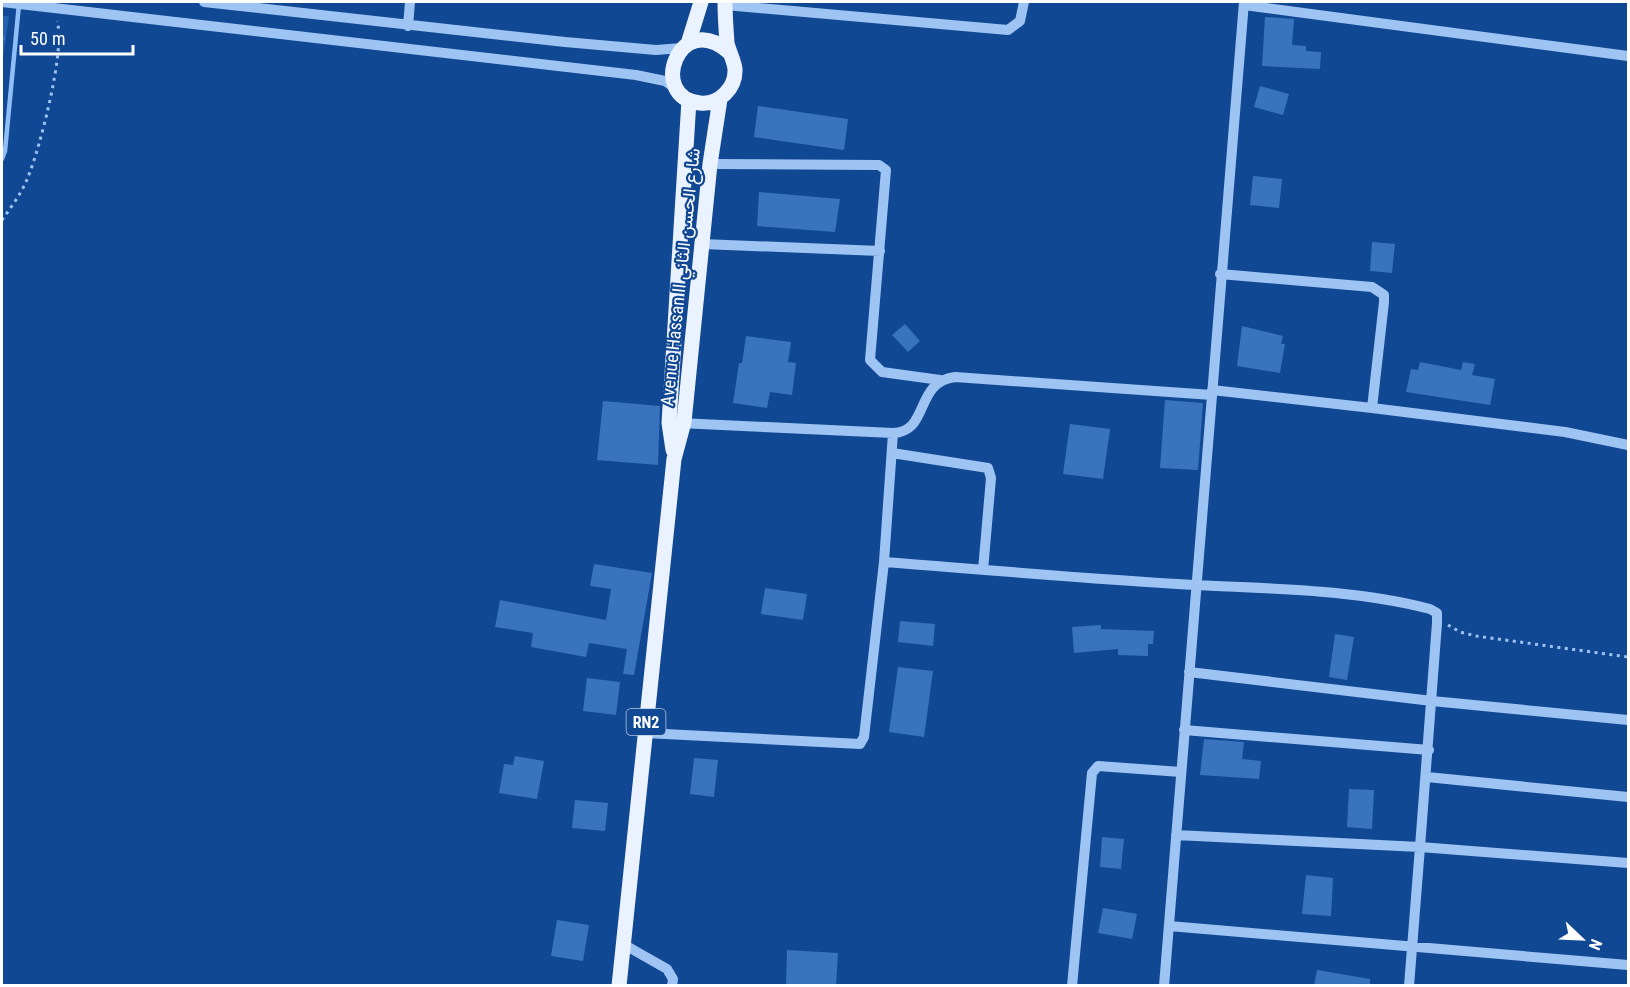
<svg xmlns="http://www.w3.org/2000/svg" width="1630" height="987" font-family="'Roboto Condensed',Vazirmatn,sans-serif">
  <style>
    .grass { fill: url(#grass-tufts) }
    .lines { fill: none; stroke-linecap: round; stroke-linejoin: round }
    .stream { stroke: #90bef7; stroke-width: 4.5 }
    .building { fill: #3972bd }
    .path { stroke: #9ec4f3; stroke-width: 3; stroke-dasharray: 3 4.5; stroke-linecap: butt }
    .minor { stroke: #9ec4f3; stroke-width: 10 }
    .major { stroke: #ebf2ff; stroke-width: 15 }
    .labels { text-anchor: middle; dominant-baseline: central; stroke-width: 4.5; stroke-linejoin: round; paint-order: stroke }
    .shield { fill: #114894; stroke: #b8c8df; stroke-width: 1.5 }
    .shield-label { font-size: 16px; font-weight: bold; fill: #fff }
    .street-label { font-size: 18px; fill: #fff; stroke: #114894 }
  </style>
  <defs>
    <pattern id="grass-tufts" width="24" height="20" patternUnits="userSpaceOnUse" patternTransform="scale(1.5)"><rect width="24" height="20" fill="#2262b3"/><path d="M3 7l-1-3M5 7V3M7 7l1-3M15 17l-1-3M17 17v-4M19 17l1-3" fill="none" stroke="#437abe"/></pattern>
  </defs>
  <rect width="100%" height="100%" fill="#114894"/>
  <path class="grass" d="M2,16H9L2,66Z"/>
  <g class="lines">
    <path class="stream" d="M2,159L5,151L19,4"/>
  </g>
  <path class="building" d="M1265,17L1294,19L1292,45L1306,46V51L1321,52L1320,69L1262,66Z
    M1260,86L1289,94L1283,115L1254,107Z
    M758,106L848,119L844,150L754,137Z
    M1253,176L1282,179L1279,208L1250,205Z
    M759,192L840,199L835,232L757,226Z
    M1372,242L1395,244L1392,273L1370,271Z
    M905,324L920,341L908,352L892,335Z
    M1242,326L1283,336L1281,344H1285L1280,373L1237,366Z
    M746,336L791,342L788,362L796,363L792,395L770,392L767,408L733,403L739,363H742Z
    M1420,362L1461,370L1463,362L1475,364L1472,375L1495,379L1490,405L1406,392L1411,369L1418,370Z
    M1165,400L1203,403L1198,470L1160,468Z
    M603,401L660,406L658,465L597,460Z
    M1070,424L1110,429L1103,479L1063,474Z
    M594,564L652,573L634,675L623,674L627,649L589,643L586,657L531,647L533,633L495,627L500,600L606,620L611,589L590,586Z
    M765,588L807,594L803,620L761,614Z
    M900,621L935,624L933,646L898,642Z
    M1101,625V629L1154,631L1153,644H1148V656L1118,655V649L1074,653L1072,627Z
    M1335,634L1354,637L1347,680L1329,677Z
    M898,667L933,671L924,737L889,732Z
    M587,678L620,682L616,715L583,711Z
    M1204,739L1244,742L1242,759L1261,761L1259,779L1200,775Z
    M515,756L544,761L537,799L499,793L504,764L513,765Z
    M694,758L718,760L714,797L690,794Z
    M1349,789L1374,790L1372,829L1347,827Z
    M575,800L608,803L605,831L572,828Z
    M1102,837L1124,839L1121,869L1100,867Z
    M1306,875L1333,878L1331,916L1302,914Z
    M1103,908L1137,914L1132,939L1098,933Z
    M557,920L589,925L583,961L551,956Z
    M787,950L838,953L836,986H786Z
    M1317,970L1370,979V986H1314Z"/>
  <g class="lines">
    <path class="path" d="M2,220C11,207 22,193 28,177C40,148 66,48 57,21
      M1448,625L1460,632L1476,636L1628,657"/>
    <path class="minor" d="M2,2L636,75L665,81L677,89
      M204,2L565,42L656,50L682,48
      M725,5L1008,30L1020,21L1024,2
      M1244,5L1628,56
      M408,26L410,2
      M710,164L879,165L886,170L870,360L882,372L940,380
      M702,244L880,251
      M1212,390L1372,408L1384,302V295L1372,287L1220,274
      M1372,408L1565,432L1628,445
      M679,423L893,433L884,562C987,570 1090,579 1194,585C1272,589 1354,589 1430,609L1437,613V623L1420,847L1628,863
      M893,433C930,432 914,382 955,377L1212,395
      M892,453L988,468L991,478L983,570
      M1189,672L1432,701L1628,720
      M1184,730L1429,750
      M645,733L860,744L864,737L884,562
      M1427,777L1628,797
      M1176,835L1420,847L1409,986
      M1169,926L1628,965
      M623,944L667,969L673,979L672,986
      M1072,986L1092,773L1098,766L1181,772
      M1164,986L1244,2"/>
    <path class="major" d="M725,2C725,16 726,29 727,43C729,52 734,60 735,69C736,88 719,105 700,103C647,98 679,8 729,52
      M688,44L701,2
      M673,450L669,423L689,100
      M619,986L674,459L684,422L710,164L720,99"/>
  </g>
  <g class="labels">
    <rect class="shield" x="626.5" y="709" width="39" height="26" rx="4.5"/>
    <g class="shield-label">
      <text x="646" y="722">RN2</text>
    </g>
    <g class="street-label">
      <text transform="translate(680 277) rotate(-84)">Avenue Hassan II شارع الحسن الثاني</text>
    </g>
  </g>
  <rect width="1630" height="987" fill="none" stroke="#ffffff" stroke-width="6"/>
  <g transform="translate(1582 939) rotate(113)" stroke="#114894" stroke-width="4.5" paint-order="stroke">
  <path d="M0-4.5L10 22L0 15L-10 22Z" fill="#ffffff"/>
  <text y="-9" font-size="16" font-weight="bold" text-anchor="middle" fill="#ffffff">N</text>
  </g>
  <path d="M21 45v9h112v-9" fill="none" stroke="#ffffff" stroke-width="3"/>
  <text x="30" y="45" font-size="18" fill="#ffffff" stroke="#114894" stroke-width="4.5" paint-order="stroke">50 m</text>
</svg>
